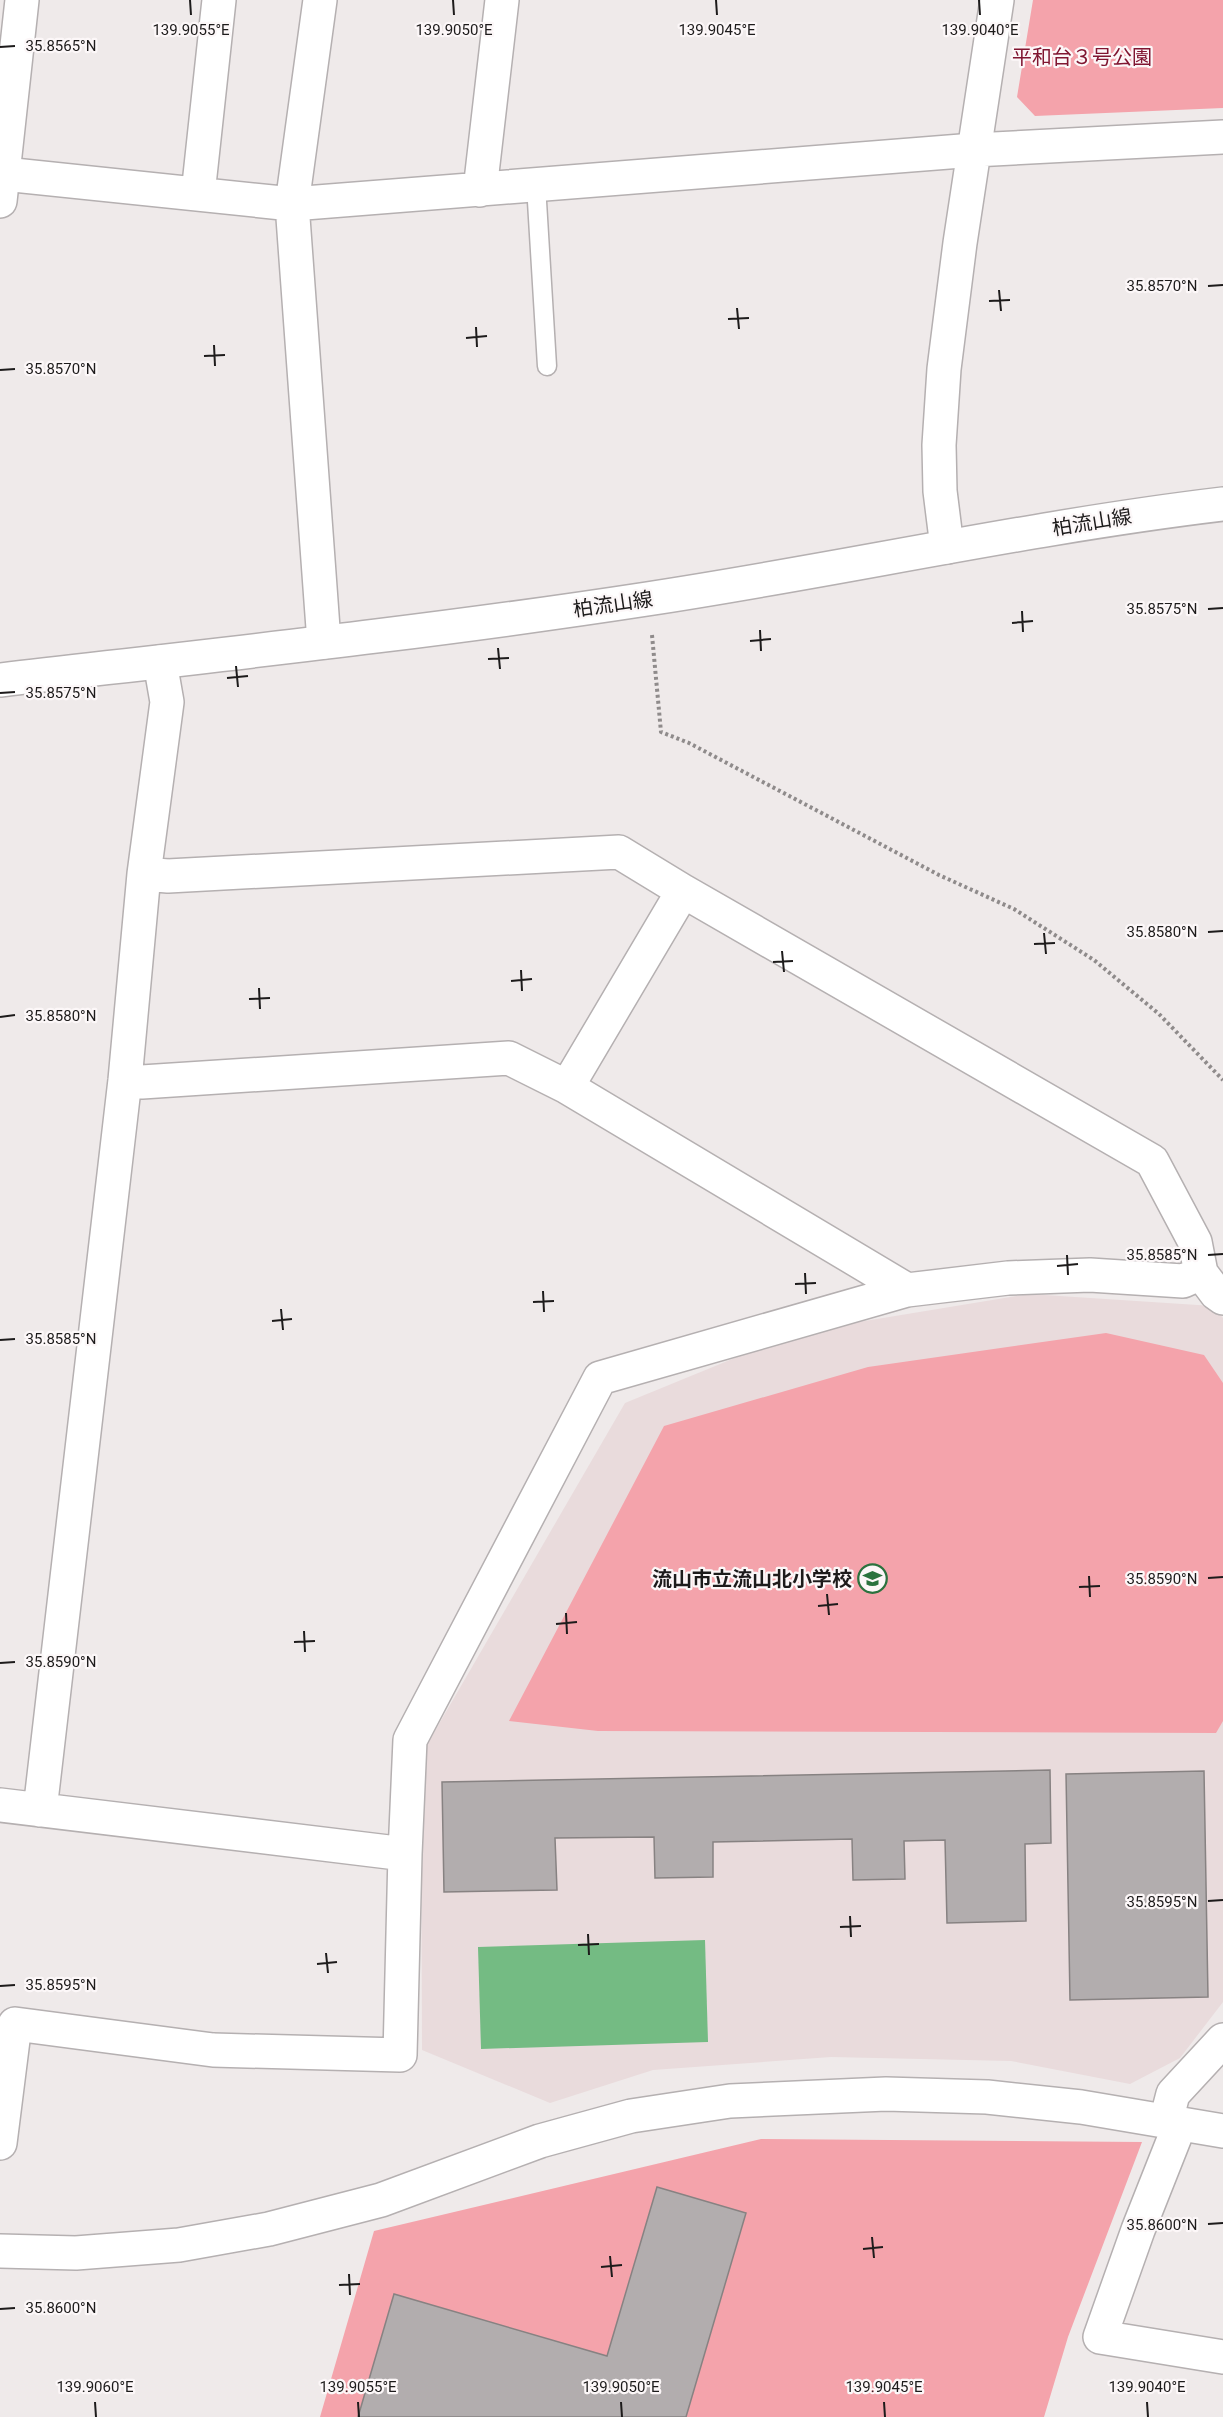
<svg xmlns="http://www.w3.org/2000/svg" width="1223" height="2417" font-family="Roboto,'Noto Sans JP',sans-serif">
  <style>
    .built { fill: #e9dbdc }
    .green { fill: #f4a3ab }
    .water { fill: #74bb83 }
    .building { fill: #b2adae; stroke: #878282; stroke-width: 1.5 }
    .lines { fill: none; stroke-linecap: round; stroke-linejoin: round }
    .service-casing { stroke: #b5b0b1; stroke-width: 21 }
    .minor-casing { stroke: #b5b0b1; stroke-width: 36 }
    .tertiary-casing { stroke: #b5b0b1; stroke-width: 36 }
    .secondary-casing { stroke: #b5b0b1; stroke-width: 36 }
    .path { stroke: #8f8b8b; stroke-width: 4; stroke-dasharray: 3 3; stroke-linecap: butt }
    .service { stroke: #fff; stroke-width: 18 }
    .minor { stroke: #fff; stroke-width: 33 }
    .tertiary { stroke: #fff; stroke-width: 33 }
    .secondary { stroke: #fff; stroke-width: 33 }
    .ticks { fill: none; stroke: #1d1b1b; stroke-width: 2 }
    .labels { text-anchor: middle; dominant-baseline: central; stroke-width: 4.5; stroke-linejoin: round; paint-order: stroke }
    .park-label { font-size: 20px; fill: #801631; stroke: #fcf7f8 }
    .street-label { font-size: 20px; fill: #1d1b1b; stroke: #fcf7f8 }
    .poi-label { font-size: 20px; font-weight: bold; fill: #1d1b1b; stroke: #fcf7f8; text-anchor: end }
    .ticks-label { font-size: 15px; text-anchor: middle; fill: #1d1b1b; stroke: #fcf7f8; stroke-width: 4.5; stroke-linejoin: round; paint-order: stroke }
  </style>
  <rect width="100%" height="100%" fill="#efeaea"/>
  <path class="built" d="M1029,1294L1213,1306L1223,1318V2002L1180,2058L1130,2084L1011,2061L831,2057L653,2070L550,2103L422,2050L421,1755L625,1403L798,1332Z"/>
  <path class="green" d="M1033,0H1223V108L1035,116L1017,97Z
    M1106,1333L1204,1355L1223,1383V1721L1216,1733L598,1731L509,1721L664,1426L868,1367Z
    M761,2139L1142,2142L1068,2337L1044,2417H320L374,2231Z"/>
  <path class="water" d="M705,1940L708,2042L481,2049L478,1947Z"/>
  <path class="building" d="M1050,1770L1051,1843L1025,1844L1026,1921L947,1923L945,1840L904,1841L905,1879L853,1880L852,1839L713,1842V1877L655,1878L654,1837L555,1838L557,1890L444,1892L442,1782Z
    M1204,1771L1208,1997L1070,2000L1066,1774Z
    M657,2187L746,2213L686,2417H358L394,2294L607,2356Z"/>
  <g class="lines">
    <defs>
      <path id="service" d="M536,185L547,366"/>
      <path id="minor" d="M320,0L292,204L324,642
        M4,174L292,204L974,150
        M480,190L502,0
        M198,194L219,0
        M144,874L168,876L619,852L683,891
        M125,1080L142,1082L509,1058L567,1087
        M907,1290L567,1087L683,891L1152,1161L1195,1242L1201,1273L1216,1293L1223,1298
        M0,1805L405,1854
        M40,1810L125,1080L144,874L167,702L160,662
        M1166,2121L1173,2094L1223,2040
        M1180,2124L1138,2230L1100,2337L1223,2357
        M0,2143L15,2024L213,2050L400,2055L405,1854L410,1740L600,1378L907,1290L1008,1278L1090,1275L1183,1281L1201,1273"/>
      <path id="tertiary" d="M974,150L1223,137
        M0,201L22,0
        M947,547L940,491L939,445L944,369L960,243L997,0
        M0,2251L76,2253L179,2245L269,2229L381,2200L540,2141L631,2116L730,2101L886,2094L987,2097L1081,2107L1223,2131"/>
      <path id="secondary" d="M0,680C216,655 432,632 647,599C839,570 1030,527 1223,504"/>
    </defs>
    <use href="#service" class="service-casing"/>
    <use href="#minor" class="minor-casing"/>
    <use href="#tertiary" class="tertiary-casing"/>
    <use href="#secondary" class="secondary-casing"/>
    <path class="path" d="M652,635L661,732L689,743L939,875L1014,909L1094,960L1159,1014L1223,1080"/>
    <use href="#service" class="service"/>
    <use href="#minor" class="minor"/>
    <use href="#tertiary" class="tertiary"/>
    <use href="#secondary" class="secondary"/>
  </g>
  <path class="ticks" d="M190,0L191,15M453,0L454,15M716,0L717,15M979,0L980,15M0,47L15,46M1208,286L1223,285M999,290L1001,311M989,301L1010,300M737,308L739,329M728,319L749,318M476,327L477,347M466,338L487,336M214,345L215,366M204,356L225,355M0,370L15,369M1208,609L1223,608M1022,611L1023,632M1012,623L1033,621M760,630L761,651M750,641L771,639M498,648L500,669M488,659L509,658M236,666L238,687M227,678L248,676M0,693L15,692M1208,932L1223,931M1044,933L1046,954M1034,944L1055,943M782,951L784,972M773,962L793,961M521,970L522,991M511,981L532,979M259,988L260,1009M249,999L270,998M0,1017L15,1015M1067,1255L1068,1275M1208,1255L1223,1254M1057,1266L1078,1264M805,1273L806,1294M795,1284L816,1283M543,1291L544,1312M533,1302L554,1301M281,1309L283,1330M272,1321L292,1319M0,1340L15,1339M1089,1576L1090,1597M1208,1578L1223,1577M1079,1587L1100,1586M827,1594L829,1615M818,1606L838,1604M566,1613L567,1634M556,1624L577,1622M304,1631L305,1652M294,1642L315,1641M0,1663L15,1662M1208,1901L1223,1900M850,1916L851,1937M840,1927L861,1926M588,1934L589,1955M578,1945L599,1944M326,1953L328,1973M317,1964L337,1962M0,1986L15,1985M1208,2224L1223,2223M872,2237L874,2258M863,2249L883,2247M610,2256L612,2277M601,2267L622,2265M349,2274L350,2295M339,2285L360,2284M0,2309L15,2308M95,2402L96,2417M358,2402L359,2417M621,2402L622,2417M884,2402L885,2417M1147,2402L1148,2417"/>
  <defs>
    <symbol id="school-ring" viewBox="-11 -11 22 22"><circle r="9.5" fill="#fcf7f8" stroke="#2b723e" stroke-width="1.5"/><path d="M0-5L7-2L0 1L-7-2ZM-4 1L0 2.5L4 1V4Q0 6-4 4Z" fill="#2b723e"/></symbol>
  </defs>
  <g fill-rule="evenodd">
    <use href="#school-ring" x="856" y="1562" width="33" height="33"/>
  </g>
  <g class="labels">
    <g class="park-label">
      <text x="1082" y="57">平和台３号公園</text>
    </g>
    <g class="street-label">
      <text transform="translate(1092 522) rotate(-9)">柏流山線</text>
      <text transform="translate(613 604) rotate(-8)">柏流山線</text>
    </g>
    <g class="poi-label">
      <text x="852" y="1579">流山市立流山北小学校</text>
    </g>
  </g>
  <g class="ticks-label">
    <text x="191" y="35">139.9055°E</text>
    <text x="454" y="35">139.9050°E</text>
    <text x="717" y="35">139.9045°E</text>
    <text x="980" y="35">139.9040°E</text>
    <text x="61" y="51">35.8565°N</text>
    <text x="1162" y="291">35.8570°N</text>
    <text x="61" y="374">35.8570°N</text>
    <text x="1162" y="614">35.8575°N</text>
    <text x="61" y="698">35.8575°N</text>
    <text x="1162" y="937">35.8580°N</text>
    <text x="61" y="1021">35.8580°N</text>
    <text x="1162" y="1260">35.8585°N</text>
    <text x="61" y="1344">35.8585°N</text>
    <text x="1162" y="1584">35.8590°N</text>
    <text x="61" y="1667">35.8590°N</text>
    <text x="1162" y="1907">35.8595°N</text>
    <text x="61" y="1990">35.8595°N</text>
    <text x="1162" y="2230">35.8600°N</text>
    <text x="61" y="2313">35.8600°N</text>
    <text x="95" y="2392">139.9060°E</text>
    <text x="358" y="2392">139.9055°E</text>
    <text x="621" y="2392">139.9050°E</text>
    <text x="884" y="2392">139.9045°E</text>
    <text x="1147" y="2392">139.9040°E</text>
  </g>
</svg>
